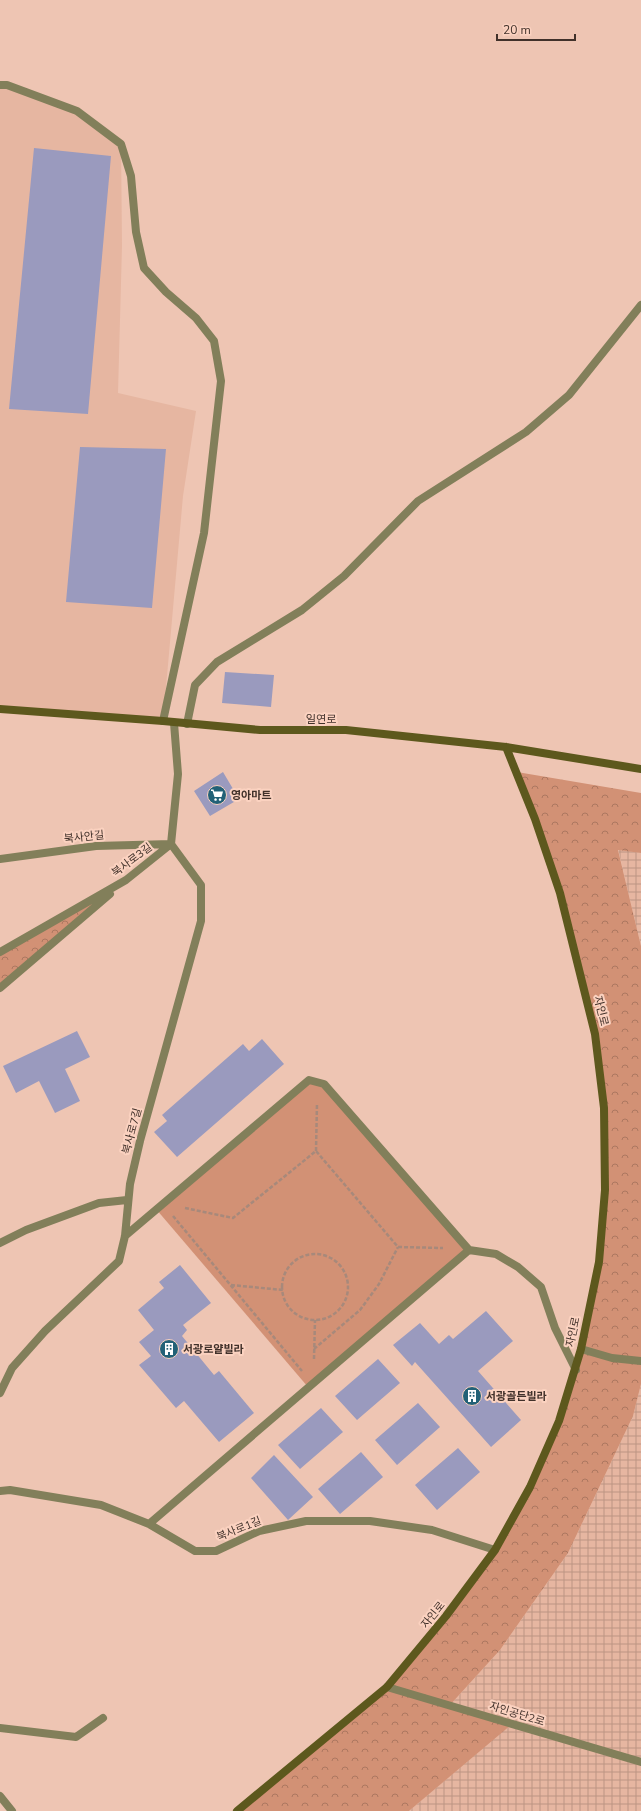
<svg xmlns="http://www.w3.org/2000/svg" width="641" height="1811" font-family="'Nunito Sans','Noto Sans KR',sans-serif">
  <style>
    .built { fill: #e6b6a1 }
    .industrial { fill: url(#industrial-grid) }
    .forest { fill: url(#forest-crowns) }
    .park { fill: #d29175 }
    .building { fill: #9a9abe }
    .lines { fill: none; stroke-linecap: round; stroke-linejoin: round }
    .path { stroke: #a7897b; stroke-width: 2.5; stroke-dasharray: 4 2; stroke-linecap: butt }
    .lane { stroke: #827f5a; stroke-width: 8 }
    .street { stroke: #827f5a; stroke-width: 8 }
    .secondary { stroke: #5d581d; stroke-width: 8 }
    .labels { text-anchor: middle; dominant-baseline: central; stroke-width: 4; stroke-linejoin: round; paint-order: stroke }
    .street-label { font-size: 11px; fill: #41312a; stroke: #fbd2c0 }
    .poi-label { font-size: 11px; font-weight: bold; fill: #41312a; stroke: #fbd2c0; text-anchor: start }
  </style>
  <defs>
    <pattern id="industrial-grid" width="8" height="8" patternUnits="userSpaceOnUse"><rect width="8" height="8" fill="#e6b6a1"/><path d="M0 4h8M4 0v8" fill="none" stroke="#bc9583"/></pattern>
    <pattern id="forest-crowns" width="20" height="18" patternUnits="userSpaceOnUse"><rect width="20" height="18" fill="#d29175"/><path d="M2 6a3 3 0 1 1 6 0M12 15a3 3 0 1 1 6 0" fill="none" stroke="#ac7760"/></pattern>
  </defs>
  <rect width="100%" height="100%" fill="#eec5b3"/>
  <path class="built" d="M0,85L77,111L121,144L122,246L118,393L196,411L183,496L163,721L0,709Z"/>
  <path class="industrial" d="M618,849L641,853V946Z
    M641,1384V1811H409L511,1724L450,1705L500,1650L568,1553L633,1416Z"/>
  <path class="forest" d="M517,772L641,793V853L618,850L641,946V1384L633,1416L568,1553L500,1650L450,1705L512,1724L409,1811H240L387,1687L495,1550L530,1487L576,1370L599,1262L604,1108L595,1034L560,893Z
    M126,880L0,988V952Z"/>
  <path class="park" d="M309,1080L324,1084L469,1250L308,1387L156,1209Z"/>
  <path class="building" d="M34,148L111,156L88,414L9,409Z
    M80,447L166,449L152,608L66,602Z
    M225,672L274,675L271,707L222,703Z
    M223,772L239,799L210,816L194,791Z
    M77,1031L90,1057L65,1069L80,1101L55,1113L39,1081L16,1093L3,1066Z
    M262,1039L284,1064L177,1157L154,1132L167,1121L162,1115L243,1044L249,1051Z
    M180,1265L211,1303L183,1325L187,1330L182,1336L214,1375L219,1371L254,1413L219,1442L184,1401L176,1408L139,1365L151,1356L139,1342L154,1330L138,1310L164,1288L159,1282Z
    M486,1311L513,1341L478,1371L521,1420L491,1447L415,1362L412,1366L393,1345L420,1323L439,1344L449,1335L453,1339Z
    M378,1359L400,1383L357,1420L335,1396Z
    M418,1403L440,1427L397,1465L375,1440Z
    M321,1408L343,1432L300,1469L278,1445Z
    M458,1448L480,1472L437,1510L415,1485Z
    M361,1452L383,1477L340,1514L318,1489Z
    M274,1455L313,1497L288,1520L251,1478Z"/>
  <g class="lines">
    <path class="path" d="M316,1151L317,1103
      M185,1208L233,1218L316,1151L398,1247L443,1248
      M173,1216L302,1371
      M282 1287a33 33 0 1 1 66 0a33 33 0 1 1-66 0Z
      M231,1285L283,1290
      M314,1349L360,1310L379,1284L398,1247
      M314,1359L315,1320"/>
    <path class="lane" d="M0,85H7L77,111L121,144L131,176L136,232L144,268L166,292L196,318L214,341L221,381L204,533L163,721
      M0,859L96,846L171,844
      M0,952L126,880L171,844L178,774L174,723
      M0,988L110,894
      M125,1236L309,1080L324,1084L469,1250L149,1524
      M0,1243L26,1230L99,1203L127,1200
      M469,1250L496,1254L518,1267L541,1287L555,1328L576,1370
      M581,1349L612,1358L641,1361
      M0,1393L12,1368L45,1331L119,1261L125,1236L130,1184L140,1141L201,921V885L171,844
      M0,1491L10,1490L101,1505L149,1524L195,1551H216L259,1531L306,1521H370L432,1530L495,1550
      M0,1728L76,1737L103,1718
      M0,1796L12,1811"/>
    <path class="street" d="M187,724L195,685L217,662L302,610L344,576L418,501L526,432L569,395L641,305
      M387,1687L641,1762"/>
    <path class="secondary" d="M0,709L163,721L260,730H346L506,747L641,769
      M237,1811L387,1687L446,1616L495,1550L530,1487L559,1421L581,1349L599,1262L605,1190L604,1108L595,1034L560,893L535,819L506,747"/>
  </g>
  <defs>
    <symbol id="supermarket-disc" viewBox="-11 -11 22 22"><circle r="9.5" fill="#226177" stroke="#fbd2c0"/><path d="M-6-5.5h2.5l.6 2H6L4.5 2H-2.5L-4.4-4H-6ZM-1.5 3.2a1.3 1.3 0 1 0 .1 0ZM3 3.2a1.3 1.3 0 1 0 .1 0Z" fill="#fff"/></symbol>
    <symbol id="building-disc" viewBox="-11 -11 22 22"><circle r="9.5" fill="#226177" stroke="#fbd2c0"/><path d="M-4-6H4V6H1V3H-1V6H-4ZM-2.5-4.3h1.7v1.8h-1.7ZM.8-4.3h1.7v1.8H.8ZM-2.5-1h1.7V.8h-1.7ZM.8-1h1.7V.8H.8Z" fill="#fff"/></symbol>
  </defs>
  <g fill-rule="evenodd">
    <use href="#supermarket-disc" x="206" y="784" width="22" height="22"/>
    <use href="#building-disc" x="158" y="1338" width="22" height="22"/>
    <use href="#building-disc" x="461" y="1385" width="22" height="22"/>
  </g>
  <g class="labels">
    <g class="street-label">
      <text x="321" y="719">일연로</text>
      <text transform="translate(84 837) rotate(-6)">북사안길</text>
      <text transform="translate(132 860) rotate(-37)">북사로3길</text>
      <text transform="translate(601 1011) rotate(76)">자인로</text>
      <text transform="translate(132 1131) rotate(-75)">북사로7길</text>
      <text transform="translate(573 1332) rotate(-78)">자인로</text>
      <text transform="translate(239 1529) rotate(-22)">북사로1길</text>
      <text transform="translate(433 1615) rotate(-51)">자인로</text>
      <text transform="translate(517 1714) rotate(17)">자인공단2로</text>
    </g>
    <g class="poi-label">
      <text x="231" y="795">영아마트</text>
      <text x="183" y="1349">서광로얄빌라</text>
      <text x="486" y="1396">서광골든빌라</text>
    </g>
  </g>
  <path d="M497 34v6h78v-6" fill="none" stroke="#41312a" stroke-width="2"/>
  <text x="503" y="34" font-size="12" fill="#41312a" stroke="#fbd2c0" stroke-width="3" paint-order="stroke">20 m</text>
</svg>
